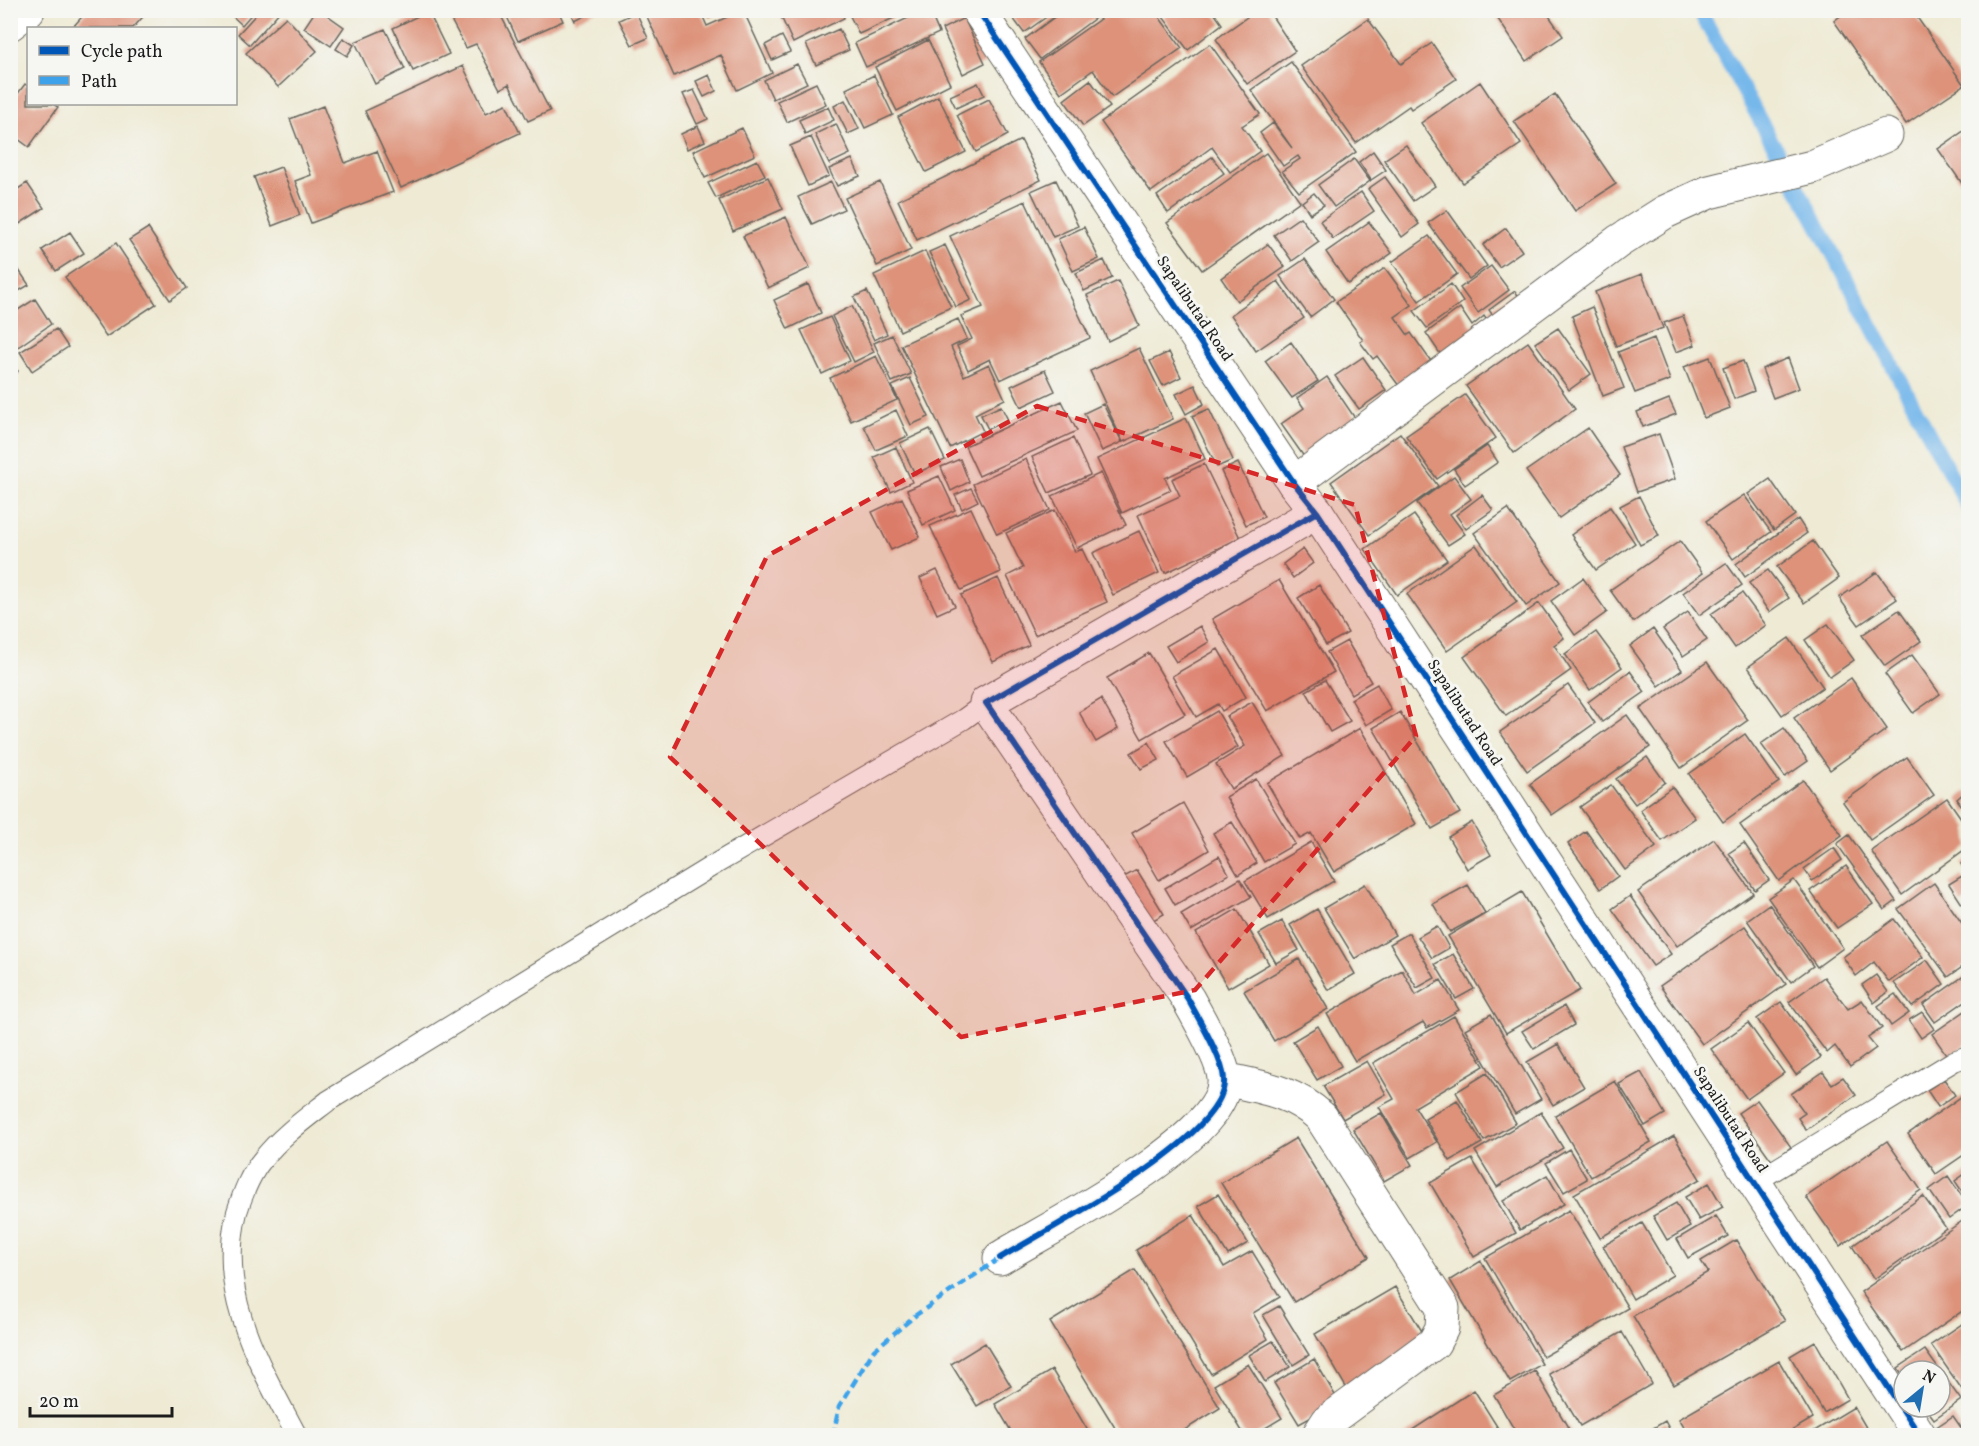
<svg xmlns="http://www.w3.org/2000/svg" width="1979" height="1446" font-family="Vollkorn,serif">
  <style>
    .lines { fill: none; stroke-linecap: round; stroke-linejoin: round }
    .stream { stroke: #77b8eb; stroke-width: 15 }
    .building { fill: #dd9279 }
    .lane-casing { stroke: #66645c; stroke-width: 22 }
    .street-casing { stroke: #66645c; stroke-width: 35 }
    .secondary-casing { stroke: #66645c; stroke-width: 35 }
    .lane { stroke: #fff; stroke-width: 20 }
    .street { stroke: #fff; stroke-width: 33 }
    .secondary { stroke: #fff; stroke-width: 33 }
    .quiet { stroke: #3da2ea; stroke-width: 4.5; stroke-dasharray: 9 4.5; stroke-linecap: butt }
    .cycleway-casing { stroke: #f6f6f2; stroke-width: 10 }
    .cycleway { stroke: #0057b8; stroke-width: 6 }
    .marked { fill: #d62828; fill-opacity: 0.2; stroke: #d62828; stroke-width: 4.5; stroke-dasharray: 12 8; stroke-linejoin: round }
    .labels { text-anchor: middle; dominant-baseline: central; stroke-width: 6; stroke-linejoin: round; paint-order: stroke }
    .street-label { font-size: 16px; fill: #1c1c1c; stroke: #f6f6f2 }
  </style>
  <rect width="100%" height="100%" fill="#f6f6f2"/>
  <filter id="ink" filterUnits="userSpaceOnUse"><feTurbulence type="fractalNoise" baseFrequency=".0167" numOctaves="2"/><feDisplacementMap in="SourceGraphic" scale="12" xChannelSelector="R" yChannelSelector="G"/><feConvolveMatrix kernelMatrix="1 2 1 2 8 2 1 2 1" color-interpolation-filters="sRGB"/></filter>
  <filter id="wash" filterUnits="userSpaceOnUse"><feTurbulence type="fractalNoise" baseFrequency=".008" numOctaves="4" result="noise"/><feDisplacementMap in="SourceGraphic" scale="24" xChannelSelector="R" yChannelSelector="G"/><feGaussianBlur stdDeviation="1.35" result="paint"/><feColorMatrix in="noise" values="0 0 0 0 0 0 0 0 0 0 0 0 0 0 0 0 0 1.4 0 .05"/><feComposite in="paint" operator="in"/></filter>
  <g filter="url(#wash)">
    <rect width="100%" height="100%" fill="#eeead4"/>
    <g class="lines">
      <path class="stream" d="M1699,10L1808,207L1968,507"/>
    </g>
    <g id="blocks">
      <path class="building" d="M88,10H149L133,28H72Z
        M226,10H255L242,25Z
        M260,10H281L250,45L238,34Z
        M316,10H320L344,27L331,46L304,28Z
        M465,10H498L550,111L528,121L509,84L500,89L476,44L466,48L450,18Z
        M504,10H558L563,21L518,41Z
        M570,10H597L575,21Z
        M644,10H700L707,26L743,10L772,73L737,90L721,55L674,76Z
        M706,10H726L709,18Z
        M778,10H841L844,18L793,43Z
        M847,10H911L859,34Z
        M925,10H929L939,33L866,67L855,43Z
        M1007,10H1056L1024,33Z
        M1064,10H1106L1040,59L1025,39Z
        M1113,10H1154L1182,48L1112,97L1093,70L1061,93L1039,62Z
        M1172,10H1212L1222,24L1188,50L1163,17Z
        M1257,10H1268L1295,51L1247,84L1216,39Z
        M1492,10H1545L1563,36L1526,61Z
        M1848,10H1912L1964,85L1906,124L1834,21Z
        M428,11L449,54L413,71L393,28Z
        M636,12L648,38L632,45L619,20Z
        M286,17L317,51L278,87L246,53Z
        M964,18L985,63L963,74L942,29Z
        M1368,19L1401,64L1432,43L1456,79L1411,109L1409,106L1356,143L1301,66Z
        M385,29L405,69L375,84L355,42Z
        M839,29L849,50L816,65L806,44Z
        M782,36L790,52L772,60L765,45Z
        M343,38L354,45L347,56L336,49Z
        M928,40L950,84L897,111L875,67Z
        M1210,44L1260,114L1242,126L1260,151L1230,172L1212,147L1151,192L1101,122Z
        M1291,62L1356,152L1299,192L1282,171L1300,159L1298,156L1283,166L1260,133L1273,123L1292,148L1251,90Z
        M797,64L807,83L773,99L764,80Z
        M463,66L486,113L506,104L520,133L401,188L365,111Z
        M709,75L716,91L704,97L696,81Z
        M874,75L893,115L865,128L846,89Z
        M1090,80L1110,107L1083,126L1064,100Z
        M1480,82L1521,144L1463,183L1421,123Z
        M816,83L826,104L787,122L777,101Z
        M978,83L984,95L956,108L950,96Z
        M25,84L28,86V104H53L58,107L29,147L10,133V104Z
        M694,90L708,119L697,124L683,94Z
        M1555,94L1616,184L1575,211L1514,121Z
        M938,96L966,152L926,172L898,117Z
        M989,99L1008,135L976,152L957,115Z
        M845,100L859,129L848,134L834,106Z
        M323,106L345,163L377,151L393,192L311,223L295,181L311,175L290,119Z
        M828,107L834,120L805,134L799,120Z
        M836,124L850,154L829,164L815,134Z
        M698,126L705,141L687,149L681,134Z
        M742,128L755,155L705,178L693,151Z
        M1968,128V192L1938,149Z
        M811,137L829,176L808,186L790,146Z
        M1021,140L1041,180L917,240L898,200Z
        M1406,145L1435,186L1413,201L1384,160Z
        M1373,151L1386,170L1371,180L1359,162Z
        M1266,153L1300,201L1202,270L1167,223Z
        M1212,157L1224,173L1168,213L1157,196Z
        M852,159L860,176L837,186L829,169Z
        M1354,159L1370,181L1334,207L1318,185Z
        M757,160L765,175L716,198L708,183Z
        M281,167L300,215L272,226L254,177Z
        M768,177L783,209L733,231L719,200Z
        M1385,177L1419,224L1402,237L1368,189Z
        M1056,180L1078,226L1053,237L1031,191Z
        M831,182L844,209L812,224L798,197Z
        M880,182L911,250L877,266L845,198Z
        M27,183L44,208L10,230V194Z
        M1361,192L1374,211L1333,239L1320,221Z
        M1314,193L1324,205L1310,214L1302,202Z
        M1025,201L1090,338L1000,380L990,359L968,370L957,346L972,339L961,316L983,307L950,236Z
        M1447,210L1487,266L1469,279L1428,223Z
        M786,217L810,268L768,288L743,236Z
        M1300,217L1319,242L1292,261L1274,235Z
        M1369,222L1392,253L1348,284L1326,252Z
        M1084,227L1099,259L1073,271L1058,239Z
        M148,228L187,288L170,300L129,240Z
        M1506,228L1522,251L1499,267L1483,245Z
        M70,232L84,253L56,271L42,250Z
        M1429,236L1457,274L1419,301L1392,262Z
        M116,243L156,304L106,337L65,277Z
        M1268,244L1285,267L1237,301L1221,278Z
        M945,245L971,300L956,307L929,252Z
        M925,251L951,307L900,331L874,275Z
        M10,257L29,285L10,296Z
        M1305,259L1334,299L1310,317L1280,276Z
        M1104,260L1112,278L1084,291L1076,273Z
        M1491,266L1509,290L1478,313L1460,288Z
        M1385,268L1412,305L1395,317L1408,335L1411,333L1438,371L1405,394L1377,356L1373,359L1360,342L1363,340L1336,302Z
        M1642,274L1663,328L1616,346L1595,292Z
        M1118,281L1139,326L1108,341L1087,295Z
        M1278,281L1304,318L1256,351L1231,315Z
        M808,284L821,313L788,329L774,300Z
        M1451,284L1463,302L1427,328L1414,311Z
        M867,291L887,334L874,340L854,297Z
        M1515,291L1527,308L1500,326L1489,310Z
        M35,299L51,324L18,347L10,336V315Z
        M852,306L874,352L854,362L832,316Z
        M1592,307L1624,388L1603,396L1572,316Z
        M1460,308L1472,326L1484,316L1494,330L1447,364L1426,333Z
        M1683,316L1695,345L1676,352L1664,323Z
        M830,317L850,361L822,374L801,330Z
        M958,319L967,339L951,347L964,376L989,364L1005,399L975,414L983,431L950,448L901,345Z
        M1558,328L1591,374L1569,390L1535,343Z
        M56,329L68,347L32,371L20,352Z
        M892,335L911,374L892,382L874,343Z
        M1654,338L1670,380L1635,393L1618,352Z
        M1291,342L1318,381L1292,398L1265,361Z
        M1528,342L1575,409L1514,453L1466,386Z
        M1139,348L1173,419L1123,442L1090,371Z
        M1169,352L1181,377L1163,386L1150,361Z
        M876,356L897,400L851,421L830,378Z
        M1363,357L1386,390L1359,409L1335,376Z
        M1710,357L1730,408L1704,418L1684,367Z
        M1788,358L1799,388L1773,398L1762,369Z
        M1743,361L1754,391L1734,399L1723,368Z
        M10,366L18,371L10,384Z
        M1045,370L1055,391L1021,407L1011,386Z
        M1327,377L1359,424L1307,461L1281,424L1304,408L1297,398Z
        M910,378L929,417L911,425L892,386Z
        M1195,385L1204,404L1186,414L1176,394Z
        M1465,395L1496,438L1437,479L1406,436Z
        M1669,399L1676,414L1643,427L1637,412Z
        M1062,401L1077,431L979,476L965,446Z
        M1103,404L1122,442L1102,451L1084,413Z
        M1001,406L1008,420L988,429L981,415Z
        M1209,409L1233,460L1217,467L1192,416Z
        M896,410L908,436L876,450L864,426Z
        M1186,418L1205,459L1165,478L1171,490L1122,513L1097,459Z
        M1588,428L1620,475L1559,518L1526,471Z
        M930,429L945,460L915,474L900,443Z
        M1400,433L1438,486L1369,535L1331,482Z
        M1659,434L1675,479L1637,492L1621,447Z
        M1073,438L1090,475L1049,493L1032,457Z
        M1487,446L1498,462L1465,485L1454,469Z
        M896,447L912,482L891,492L874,457Z
        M960,459L969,482L951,491L941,467Z
        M1026,459L1050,510L997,534L973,484Z
        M1238,463L1264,517L1246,525L1221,471Z
        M1204,464L1240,538L1165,573L1138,515L1180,496L1172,479Z
        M1101,473L1126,525L1077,548L1052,496Z
        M939,476L955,510L923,525L907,490Z
        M1454,476L1471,499L1450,514L1465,534L1448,545L1417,503Z
        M1770,479L1795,515L1774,530L1748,494Z
        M971,488L978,501L962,509L955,495Z
        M1482,495L1493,510L1466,529L1456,515Z
        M1744,495L1771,532L1733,559L1706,521Z
        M1639,496L1659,536L1640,545L1620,506Z
        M902,498L920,537L891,550L872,512Z
        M1610,507L1635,543L1596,570L1571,535Z
        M971,508L1001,572L961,590L930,526Z
        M1508,509L1560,582L1526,606L1474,533Z
        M1055,510L1075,552L1082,549L1107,602L1035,635L1007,576L1023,568L1006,533Z
        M1414,515L1447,560L1397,595L1365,549Z
        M1798,519L1807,533L1745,577L1736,564Z
        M1139,531L1159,573L1113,595L1093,553Z
        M1680,541L1703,573L1633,622L1610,590Z
        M1813,541L1839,578L1804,603L1777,567Z
        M1476,545L1517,602L1447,651L1407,594Z
        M1303,549L1313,563L1293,578L1283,564Z
        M1726,563L1742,585L1699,615L1683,593Z
        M937,570L955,606L937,614L920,578Z
        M1768,570L1789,598L1769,612L1749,583Z
        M1877,572L1897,599L1859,625L1839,598Z
        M998,578L1029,645L993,662L961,595Z
        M1583,578L1607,612L1575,635L1551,601Z
        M1279,580L1334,672L1267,711L1212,619Z
        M1319,585L1348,633L1326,645L1298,598Z
        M1742,593L1766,625L1735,648L1711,614Z
        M1539,603L1564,638L1554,645L1571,670L1506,716L1464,657Z
        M1899,610L1921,641L1885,666L1862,635Z
        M1688,612L1707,640L1683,656L1663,629Z
        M1828,624L1854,660L1830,677L1805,640Z
        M1200,626L1209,642L1176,662L1166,646Z
        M1653,629L1682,670L1659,686L1630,646Z
        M1596,632L1622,667L1590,690L1565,654Z
        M1789,638L1823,687L1782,715L1748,667Z
        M1347,641L1371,682L1351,694L1327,652Z
        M1218,649L1246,697L1222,711L1218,704L1196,717L1172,676Z
        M1149,653L1185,714L1142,739L1107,678Z
        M1912,655L1940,694L1913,713L1885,674Z
        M1707,662L1748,720L1681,768L1640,709Z
        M1630,671L1645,692L1602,722L1588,702Z
        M1851,678L1887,729L1830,770L1794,718Z
        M1325,680L1350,721L1330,732L1306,691Z
        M1377,684L1391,710L1366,725L1351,699Z
        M1568,685L1595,723L1527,771L1500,732Z
        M1101,699L1118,729L1096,742L1079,712Z
        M1252,702L1285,756L1231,789L1216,764L1245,746L1227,716Z
        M1217,711L1238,747L1187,777L1166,741Z
        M1400,712L1460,813L1432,829L1373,728Z
        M1627,715L1650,747L1552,815L1530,784Z
        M1360,728L1416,824L1334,872L1311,833L1300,839L1267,783Z
        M1784,728L1808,761L1785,777L1761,744Z
        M1745,734L1779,782L1723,822L1689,774Z
        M1149,742L1159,760L1141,769L1131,753Z
        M1647,757L1665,782L1635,804L1616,779Z
        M1907,757L1934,795L1870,840L1843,802Z
        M1256,779L1295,844L1264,862L1226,797Z
        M1803,780L1842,835L1779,881L1740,825Z
        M1611,785L1656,847L1625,870L1580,807Z
        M1672,787L1695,818L1662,841L1640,810Z
        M1966,791L1968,795V815L1957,799Z
        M1947,798L1968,828V847L1902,895L1871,851Z
        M1183,803L1209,850L1159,880L1132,833Z
        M1232,822L1257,863L1238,875L1213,833Z
        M1472,822L1491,855L1467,869L1448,837Z
        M1586,831L1618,876L1600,889L1568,844Z
        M1849,835L1896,901L1884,910L1837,844Z
        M1714,839L1753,893L1677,946L1638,892Z
        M1311,842L1334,881L1268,919L1245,881Z
        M1744,843L1769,880L1755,890L1729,853Z
        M1834,848L1842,860L1812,881L1804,869Z
        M1219,856L1229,874L1175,905L1165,888Z
        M1968,858V875L1961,864Z
        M1846,866L1873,904L1837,928L1810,891Z
        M1137,870L1164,914L1148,923L1122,878Z
        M1962,876L1968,886V899L1962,904L1949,884Z
        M1240,879L1251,897L1191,931L1181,914Z
        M1794,880L1843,948L1817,967L1768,898Z
        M1934,883L1968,932V963L1948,977L1898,909Z
        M1365,884L1395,935L1355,959L1324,908Z
        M1468,885L1485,913L1450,932L1433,904Z
        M1522,892L1580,990L1506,1033L1448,936Z
        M1630,896L1671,954L1653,966L1612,909Z
        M1769,904L1813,966L1791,982L1747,920Z
        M1237,909L1269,964L1228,988L1196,933Z
        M1317,909L1355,974L1328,990L1290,925Z
        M1894,919L1923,957L1889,982L1874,962L1856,976L1843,957Z
        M1282,921L1299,950L1276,963L1259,934Z
        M1437,926L1449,948L1432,958L1418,937Z
        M1745,926L1786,984L1702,1044L1660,986Z
        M1409,933L1435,978L1417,988L1390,944Z
        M1453,954L1474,989L1456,999L1435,964Z
        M1299,959L1328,1009L1274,1041L1244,991Z
        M1927,960L1944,984L1912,1007L1894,983Z
        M1402,970L1416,995L1441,980L1459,1010L1427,1028L1423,1022L1355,1061L1327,1014Z
        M1968,973V999L1935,1022L1923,1005Z
        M1876,975L1888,992L1874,1003L1862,985Z
        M1824,977L1848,1009L1862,1000L1882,1028L1868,1038L1876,1048L1850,1067L1835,1046L1827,1053L1789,1002Z
        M1895,994L1909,1013L1891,1026L1878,1006Z
        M1781,1002L1821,1057L1796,1075L1757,1019Z
        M1564,1006L1574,1025L1534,1049L1522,1031Z
        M1968,1009V1043L1948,1057L1932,1034Z
        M1922,1012L1934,1029L1921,1038L1909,1020Z
        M1491,1014L1541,1099L1515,1114L1465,1029Z
        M1454,1016L1484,1066L1415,1107L1437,1142L1410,1158L1379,1107L1394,1099L1373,1063Z
        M1748,1023L1784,1073L1747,1099L1711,1049Z
        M1318,1026L1341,1066L1317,1080L1293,1041Z
        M1558,1044L1584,1087L1553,1105L1527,1062Z
        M1367,1061L1386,1094L1343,1119L1323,1086Z
        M1641,1072L1665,1114L1645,1126L1619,1084Z
        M1823,1072L1832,1084L1843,1077L1856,1095L1806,1130L1798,1118L1805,1113L1791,1094Z
        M1487,1073L1516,1123L1484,1141L1456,1092Z
        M1944,1079L1955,1095L1938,1107L1927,1090Z
        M1615,1081L1651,1142L1591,1177L1555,1116Z
        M1968,1092V1152L1936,1174L1908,1134Z
        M1457,1100L1482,1143L1450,1161L1425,1119Z
        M1757,1100L1791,1147L1772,1161L1738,1113Z
        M1541,1112L1563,1148L1497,1187L1475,1151Z
        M1381,1113L1412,1165L1384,1181L1353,1129Z
        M1674,1136L1700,1179L1600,1238L1574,1194Z
        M1296,1138L1369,1257L1294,1302L1221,1183Z
        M1887,1141L1921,1190L1840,1246L1806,1197Z
        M1569,1149L1587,1179L1564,1192L1546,1163Z
        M1472,1159L1516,1233L1474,1257L1430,1183Z
        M1968,1172V1200L1955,1181Z
        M1547,1175L1564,1204L1520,1230L1503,1201Z
        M1948,1176L1968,1205L1949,1219L1929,1190Z
        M1709,1183L1723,1207L1699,1220L1685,1197Z
        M1218,1194L1248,1243L1228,1255L1198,1206Z
        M1923,1196L1946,1228L1874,1279L1852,1246Z
        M1676,1203L1690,1227L1667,1240L1653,1216Z
        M1569,1210L1628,1308L1543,1357L1485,1258Z
        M1193,1215L1224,1267L1252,1251L1280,1297L1253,1313L1268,1339L1211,1374L1136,1250Z
        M1716,1216L1728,1236L1688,1258L1677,1239Z
        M1965,1219L1968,1225V1307L1903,1352L1861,1292Z
        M1642,1223L1673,1275L1633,1299L1603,1246Z
        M1736,1240L1785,1321L1674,1385L1633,1316L1708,1272L1701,1261Z
        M1481,1261L1542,1364L1510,1382L1450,1280Z
        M1135,1270L1220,1408L1175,1436H1120L1050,1322Z
        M1395,1287L1428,1341L1347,1389L1315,1334Z
        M1279,1306L1309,1355L1293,1365L1263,1315Z
        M1968,1320V1398L1931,1345Z
        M1622,1332L1652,1384L1580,1426L1549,1374Z
        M1273,1341L1290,1367L1265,1382L1249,1355Z
        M1815,1341L1848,1399L1824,1413L1790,1356Z
        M985,1343L1011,1386L977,1406L951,1364Z
        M1925,1350L1961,1400L1934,1419L1925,1407H1940V1371H1904V1377L1898,1368Z
        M1314,1359L1339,1402L1299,1424L1274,1383Z
        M1779,1361L1813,1418L1783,1436H1689L1679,1419Z
        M1248,1364L1282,1418L1252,1436H1245L1214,1385Z
        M1052,1370L1091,1436H1014L995,1404Z
        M1535,1371L1573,1436H1518L1494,1395Z
        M1474,1390L1503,1436H1403Z
        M1854,1407L1871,1436H1806Z
        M1953,1416L1967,1436H1940L1935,1428Z
        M1665,1421L1673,1436H1640Z"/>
    </g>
  </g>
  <g filter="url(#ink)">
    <use href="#blocks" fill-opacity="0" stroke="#66645c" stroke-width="1.5"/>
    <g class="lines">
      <defs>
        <path id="lane" d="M1755,1182L1954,1061L1968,1056
          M297,1436C260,1365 216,1295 237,1212C243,1193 250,1174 263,1159C281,1136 305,1119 328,1101L712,866L964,719L986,703"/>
        <path id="street" d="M10,24L28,10
          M1294,483L1619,241L1665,212L1709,192L1812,167L1886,135
          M1224,1079C1260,1087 1293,1091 1321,1117L1443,1308L1442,1328L1434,1343L1328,1421L1318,1436
          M1000,1258C1047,1229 1229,1137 1224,1079C1223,1059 1198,1018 1188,999L986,703L1317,512"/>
        <path id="secondary" d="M978,10L1294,483L1317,512L1920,1436"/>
      </defs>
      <use href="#lane" class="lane-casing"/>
      <use href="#street" class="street-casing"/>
      <use href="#secondary" class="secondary-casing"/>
      <use href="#lane" class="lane"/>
      <use href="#street" class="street"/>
      <use href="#secondary" class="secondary"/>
      <path class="quiet" d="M833,1436L839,1407L874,1350L916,1315L1000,1258"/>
      <defs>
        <path id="cycleway" d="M978,10L1294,483L1317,512L1920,1436
          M1000,1258C1047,1229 1229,1137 1224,1079C1223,1059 1198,1018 1188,999L986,703L1317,512"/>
      </defs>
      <use href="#cycleway" class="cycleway-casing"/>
      <use href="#cycleway" class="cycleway"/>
    </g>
  </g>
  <path class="marked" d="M1037,406L1355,505L1416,736L1195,990L961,1037L670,757L767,556Z"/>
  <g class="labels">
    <g class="street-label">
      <text transform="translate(1194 309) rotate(56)">Sapalibutad Road</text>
      <text transform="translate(1464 713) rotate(57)">Sapalibutad Road</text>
      <text transform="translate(1730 1120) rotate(57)">Sapalibutad Road</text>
    </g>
  </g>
  <rect width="1979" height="1446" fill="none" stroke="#f6f6f2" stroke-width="36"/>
  <rect x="27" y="27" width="210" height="78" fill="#f6f6f2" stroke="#9f9f9c" stroke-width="1.5"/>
  <rect x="39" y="46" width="30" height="9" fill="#0057b8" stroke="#9f9f9c" stroke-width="1.5"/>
  <text x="81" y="57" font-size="18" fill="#1c1c1c">Cycle path</text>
  <rect x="39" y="76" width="30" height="9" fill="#3da2ea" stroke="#9f9f9c" stroke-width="1.5"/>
  <text x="81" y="87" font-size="18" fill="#1c1c1c">Path</text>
  <g transform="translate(1922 1389) rotate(30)"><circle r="28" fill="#f6f6f2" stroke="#9f9f9c" stroke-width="1.5"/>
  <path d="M0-4.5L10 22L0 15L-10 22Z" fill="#1f6fb2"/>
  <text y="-9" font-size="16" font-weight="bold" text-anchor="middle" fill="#1c1c1c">N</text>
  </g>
  <path d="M30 1407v9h142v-9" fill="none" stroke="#1c1c1c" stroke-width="3"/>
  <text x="39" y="1407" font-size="18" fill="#1c1c1c" stroke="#f6f6f2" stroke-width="4.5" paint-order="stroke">20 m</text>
</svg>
